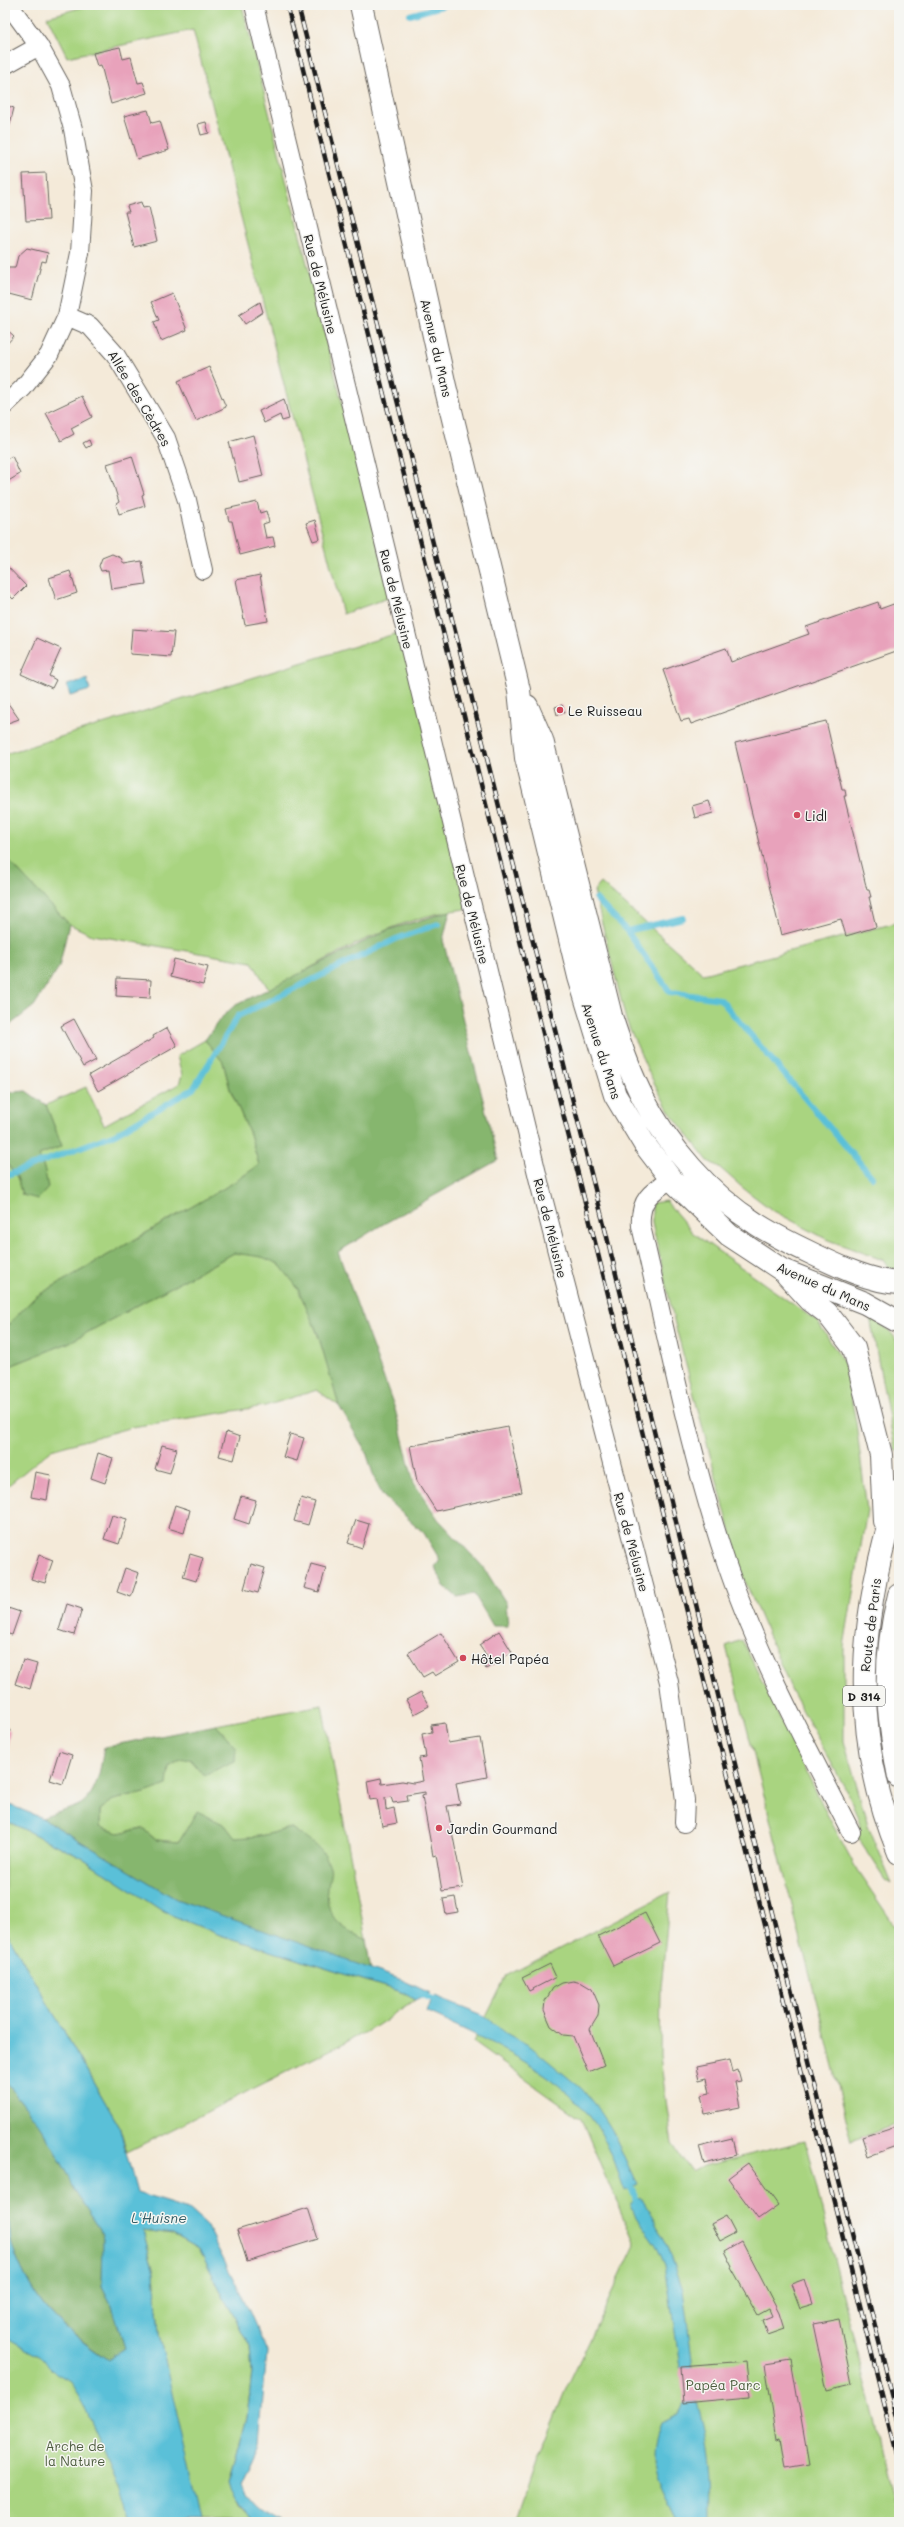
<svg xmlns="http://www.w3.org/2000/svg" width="904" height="2527" font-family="Mali,sans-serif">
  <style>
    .green { fill: #a9d480; stroke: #62784e }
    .forest { fill: #86b66e; stroke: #516945 }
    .water { fill: #5ac0d8; stroke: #3b6e7a }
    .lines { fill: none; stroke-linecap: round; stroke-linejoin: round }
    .stream { stroke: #5ac0d8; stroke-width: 6 }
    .building { fill: #e8a2bb }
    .street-casing { stroke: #68645e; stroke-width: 20 }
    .primary-casing { stroke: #68645e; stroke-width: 24 }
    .street { stroke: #fff; stroke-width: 18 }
    .primary { stroke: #fff; stroke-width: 22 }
    .rail-casing { stroke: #1c1c1c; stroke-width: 4.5 }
    .rail { stroke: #f6f6f2; stroke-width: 3; stroke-dasharray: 9; stroke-linecap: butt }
    .poi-dot { fill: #d1495b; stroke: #f6f6f2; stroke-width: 1.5 }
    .labels { text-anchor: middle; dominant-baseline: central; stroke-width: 3; stroke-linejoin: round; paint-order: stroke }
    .shield { fill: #f6f6f2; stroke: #5d5d5c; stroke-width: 1 }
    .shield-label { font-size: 12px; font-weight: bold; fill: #1c1c1c }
    .street-label { font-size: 13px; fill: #1c1c1c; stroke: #f6f6f2 }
    .poi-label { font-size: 13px; fill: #1c1c1c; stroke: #f6f6f2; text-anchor: start }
    .park-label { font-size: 13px; fill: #4d5c3f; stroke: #f6f6f2 }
    .water-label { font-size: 14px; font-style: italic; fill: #355e67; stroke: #f6f6f2 }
  </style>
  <rect width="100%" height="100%" fill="#f6f6f2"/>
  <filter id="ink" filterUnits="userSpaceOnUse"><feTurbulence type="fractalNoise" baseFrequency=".025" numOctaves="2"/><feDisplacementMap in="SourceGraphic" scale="8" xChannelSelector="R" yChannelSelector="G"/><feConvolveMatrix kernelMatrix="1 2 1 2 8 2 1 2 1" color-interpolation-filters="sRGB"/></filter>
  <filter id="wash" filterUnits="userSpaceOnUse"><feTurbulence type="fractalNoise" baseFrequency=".012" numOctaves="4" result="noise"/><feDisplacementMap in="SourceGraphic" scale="16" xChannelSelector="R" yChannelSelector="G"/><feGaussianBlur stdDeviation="0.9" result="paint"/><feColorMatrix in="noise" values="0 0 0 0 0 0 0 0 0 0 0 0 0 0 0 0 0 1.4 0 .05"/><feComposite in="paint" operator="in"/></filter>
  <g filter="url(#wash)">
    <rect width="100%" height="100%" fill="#f4ead9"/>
    <path class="green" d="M90,5H242L391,597L343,614L193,30L67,57L47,17Z
      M401,632L467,909C396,915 331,958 269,990L252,962L92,935L69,924L5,857V754Z
      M601,883L703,974L899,922V1269H889L883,1260L828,1240L772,1210L743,1188L719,1167L708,1161L669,1111L648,1071L626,1020L594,891Z
      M205,1040L223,1062L230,1089L250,1134L259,1165L233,1183L35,1297L5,1328V1165H7L17,1177L22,1195L45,1171L39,1155L62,1146L46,1105L86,1087L104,1125L179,1084L182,1075L177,1056Z
      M666,1201L693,1233L818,1322L844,1363L856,1422L867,1510L844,1646V1741L868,1826L892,1884L886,1880L855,1833L860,1825L850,1797L792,1691L742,1574L675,1324L652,1223V1203Z
      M234,1253C248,1255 267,1255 278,1264C308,1286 329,1371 339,1406L317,1390L265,1406L132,1427L51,1450L5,1488V1368L68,1343Z
      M870,1317C883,1324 895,1333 899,1347V1452L895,1450Z
      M742,1640L828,1816L857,1870L899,1932V2122L852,2141L726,1646Z
      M322,1705L366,1940C351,1933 328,1922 326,1902C324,1892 329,1878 330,1868L292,1828L260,1836L235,1839L225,1825L197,1812L179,1842L156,1840L142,1828L119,1833L100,1827V1810L113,1800L145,1793L169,1767L181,1760L236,1747L216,1725Z
      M5,1820L84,1859L164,1912L220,1935L401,1992L416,2000L372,2029L127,2152L119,2126L5,1930Z
      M670,1892L661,1988L660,2056L672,2144L693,2172L704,2166L805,2141L899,2522H516L537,2460L565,2391L635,2245L581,2119L473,2042L506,1976Z
      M143,2230L173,2234L199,2249L250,2347L252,2372L247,2418L229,2481L241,2510L253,2522H201L198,2515L159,2334L154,2273Z
      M5,2268L174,2522H5Z"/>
    <path class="forest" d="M5,857L69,924L59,967L34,1006L5,1029Z
      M450,911L443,940L498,1160L380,1226L338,1252L395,1409L414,1483L438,1519L484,1568L506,1603L508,1626H493L474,1594L457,1597L444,1586L435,1567L440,1560L424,1533L383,1496L375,1480L366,1452L339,1406L318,1334L297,1287L279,1264L262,1257L234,1253L68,1343L5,1368V1328L35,1297L233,1183L259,1165L250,1134L230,1089L223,1062L205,1040L220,1019L234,1006L388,930Z
      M26,1091L46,1105L62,1146L39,1155L45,1171L48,1188L38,1199L22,1195L17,1177L8,1165H5V1093Z
      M216,1725L236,1747L235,1761L204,1775L190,1759L180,1760L169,1767L167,1785L145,1793L113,1800L100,1810V1827L119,1833L142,1828L156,1840L179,1842L197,1811L225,1825L235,1838L260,1836L291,1828C306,1838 325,1848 330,1867C332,1872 328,1882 328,1888C324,1918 342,1928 366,1940L371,1970L176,1899L42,1818C54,1813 70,1810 81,1804C98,1793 101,1765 104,1747Z
      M5,2081L41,2127L69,2176L74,2190L100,2229L103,2239L102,2286L112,2306L125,2348L108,2360C57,2322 37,2310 13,2248C8,2235 12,2224 5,2210Z"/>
    <path class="water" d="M87,679L90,690L70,696L67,685Z
      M5,1803L42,1818L176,1899L402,1980L430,1993L416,2000L401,1992L220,1935L164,1912L84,1859L5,1820Z
      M5,1930L119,2126L137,2193L188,2209L206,2225L247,2306L267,2352L259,2443L241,2482C247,2503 261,2513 280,2522H253C241,2509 233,2498 229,2481L247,2418L252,2372L250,2347L199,2249L173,2234L143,2230L154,2273L159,2334L201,2522H129L114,2473L86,2410L70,2381L56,2373L40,2357L5,2337V2210C12,2223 8,2235 13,2248C36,2308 57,2324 108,2360L125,2348L112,2306L102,2286L103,2239L100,2229L74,2190L69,2176L41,2127L5,2081Z
      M435,1996L483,2015L505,2032L530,2046L582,2089L602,2114L612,2130L637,2185L625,2191C618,2173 612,2153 602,2135C572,2077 483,2038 426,2012L431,1998Z
      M641,2197L668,2246L683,2290L693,2367H680L665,2265L656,2245L636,2217L631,2204Z
      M697,2402C709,2442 711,2481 711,2522H677C658,2483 644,2467 660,2423L678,2415L683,2403Z"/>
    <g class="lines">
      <path class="stream" d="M410,15L445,5
        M596,899L627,931L683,918
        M627,931L670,992L720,999L872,1177
        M5,1176L115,1134L193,1089L238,1016L396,939L438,924
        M418,1993L437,2001
        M628,2181L640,2208"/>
    </g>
    <g id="blocks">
      <path class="building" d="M120,47L123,59L131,57L138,83L143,82L147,93L111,104L101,65L97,66L93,53Z
        M5,105L14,108L6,140H5Z
        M148,110L152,123L160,121L169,150L137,159L124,116Z
        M206,122L209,133L201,135L198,124Z
        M46,173L49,220L26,221L23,174Z
        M141,202L143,208L149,207L157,241L134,247L125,212H129L127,206Z
        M27,248L48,253L46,262L42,261L32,300L5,293L6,268H15L18,256Z
        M172,293L187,330L161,341L154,322L159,320L151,302Z
        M260,302L263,312L245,324L239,315Z
        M5,328L14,336L5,346Z
        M209,367L226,407L196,421L178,381Z
        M82,396L92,417L71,428L74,434L61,441L46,413Z
        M284,399L289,419L282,421L280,415L264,423L259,411Z
        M253,435L263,476L239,482L229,442Z
        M89,440L91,445L86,448L83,443Z
        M12,456L20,474L5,483V460Z
        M132,456L144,494L142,495L145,506L119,514L116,504L119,502L107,464Z
        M257,502L260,513L266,511L269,522L263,524L266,538L273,537L275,546L240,555L232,521H229L226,509Z
        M315,520L320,539L313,541L306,523Z
        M112,554L121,558L124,564L142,561L146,584L111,589L108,570L101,571L99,566L102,558Z
        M5,564L26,586L13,599L7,593L5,594Z
        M70,571L77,593L56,600L49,578Z
        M260,575L268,621L245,625L236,580Z
        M878,602L880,609L899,602V650L691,724L689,719L681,721L663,670L726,648L731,662L809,634L806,627Z
        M132,629L174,632L171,657L130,654Z
        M37,638L61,649L49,676L56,680L52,688L21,674Z
        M5,699L19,719L5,724Z
        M562,705L565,713L557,715L555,707Z
        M826,721L842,789H845L846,796H844L867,890H869L871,897H869L876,927L846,936L841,919L781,935L735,743Z
        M709,801L713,813L695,818L692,806Z
        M174,959L208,967L203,985L170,977Z
        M117,978L151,980L150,998L116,996Z
        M74,1019L96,1060L83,1067L61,1026Z
        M167,1028L177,1046L98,1091L89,1075L154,1038L153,1036Z
        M508,1427L522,1492L436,1511L417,1481L410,1446Z
        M226,1432L240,1437L234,1460L219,1456Z
        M290,1434L304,1438L297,1461L283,1457Z
        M162,1445L177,1449L170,1473L155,1469Z
        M98,1453L113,1458L105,1483L91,1478Z
        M35,1472L51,1475L47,1500L31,1497Z
        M241,1496L256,1500L249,1524L234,1519Z
        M301,1498L315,1502L308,1525L294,1521Z
        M175,1505L190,1510L184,1533L168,1528Z
        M112,1515L127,1519L119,1544L104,1539Z
        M356,1520L369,1524L362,1548L348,1543Z
        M190,1554L203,1558L196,1581L183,1577Z
        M39,1555L53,1560L45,1583L31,1579Z
        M251,1564L265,1568L258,1593L244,1589Z
        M311,1564L326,1568L319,1592L304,1588Z
        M125,1568L139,1573L131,1597L117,1592Z
        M67,1604L82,1609L74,1635L59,1630Z
        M5,1607L20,1612L12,1635L5,1633Z
        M499,1631L512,1652L486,1669L482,1662L488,1658L479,1645Z
        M441,1633L459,1662L435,1676L432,1672L423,1677L408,1653Z
        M23,1660L37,1664L30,1689L15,1684Z
        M421,1692L429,1706L414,1714L406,1700Z
        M445,1723L448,1743L480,1738L487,1777L456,1783L460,1804L447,1806L463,1888L442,1891L436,1855L433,1856L422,1796L425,1795V1792L407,1795L408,1801L393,1803L391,1797L385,1798L386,1810L394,1808L397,1823L382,1826L377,1799L370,1800L367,1781L381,1778L382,1784L402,1781L413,1783L423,1781L419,1758L426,1757L422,1734L432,1732L431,1725Z
        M5,1729L10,1730L6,1757H5Z
        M59,1751L72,1755L63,1784L50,1780Z
        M455,1897L458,1912L446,1914L443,1899Z
        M645,1913L660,1943L613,1966L598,1936Z
        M550,1964L556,1977L529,1991L522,1978Z
        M573,1981L582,1983L592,1989L599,2005L598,2016L590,2029L604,2065L588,2072L573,2036L563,2035L551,2026L544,2010L545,2001L553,1988L562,1983Z
        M730,2060L733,2072L738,2070L741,2081L735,2082L740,2107L705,2114L701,2095L710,2093L707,2078L699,2080L696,2067Z
        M899,2125V2145L868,2156L862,2137Z
        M732,2138L736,2155L704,2164L699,2146Z
        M748,2163L778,2205L758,2219L728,2178Z
        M308,2208L318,2239L247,2261L237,2230Z
        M726,2216L735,2233L720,2241L711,2224Z
        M742,2241L779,2313L784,2329L767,2335L762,2320L772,2316L769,2309L758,2315L731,2268L733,2267L725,2251Z
        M805,2279L813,2304L800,2308L791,2284Z
        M839,2319L852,2384L827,2390L813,2324Z
        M791,2360L809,2465L785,2469L780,2438L777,2439L765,2364Z
        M746,2362L750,2397L683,2403L680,2367Z"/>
    </g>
  </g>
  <g filter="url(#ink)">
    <use href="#blocks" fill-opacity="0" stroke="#68645e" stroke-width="1"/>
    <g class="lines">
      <defs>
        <path id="street" d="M254,5L541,1190L669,1682L685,1800L684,1823
          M5,65L39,46
          M67,316L90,326L115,354L166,438L187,500L203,570
          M5,405L23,388L49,355L67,316L80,253L84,191L73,129L61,86L39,46L9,5
          M671,1179C651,1192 639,1200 641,1226C668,1340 690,1457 728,1568C760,1660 807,1746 851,1832"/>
        <path id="primary" d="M361,5L445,386L519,690L526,758L579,977L615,1095L645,1145L671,1179L729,1235L782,1270L865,1303L899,1322
          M527,706L542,740L611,1016C620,1044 629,1071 643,1098C668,1146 709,1194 755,1223C773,1235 794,1245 813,1254C840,1267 870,1281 899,1283
          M787,1275L810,1300L827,1313L854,1348L881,1455L884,1521
          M899,1490C859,1616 848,1729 899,1853
          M899,1595C882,1663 886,1709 899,1777"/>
      </defs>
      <use href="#street" class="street-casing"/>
      <use href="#primary" class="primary-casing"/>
      <use href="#street" class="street"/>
      <use href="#primary" class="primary"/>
      <defs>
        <path id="rail" d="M287,5L899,2463
          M298,5L606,1233L726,1728L899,2422"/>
      </defs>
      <use href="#rail" class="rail-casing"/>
      <use href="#rail" class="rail"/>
    </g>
  </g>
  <g class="poi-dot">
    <circle cx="560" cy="710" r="4"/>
    <circle cx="797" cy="815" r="4"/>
    <circle cx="463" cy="1658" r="4"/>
    <circle cx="439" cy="1828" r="4"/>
  </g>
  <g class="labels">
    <rect class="shield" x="843" y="1686" width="42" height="20" rx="3"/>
    <g class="shield-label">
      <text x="864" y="1696">D 314</text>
    </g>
    <g class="street-label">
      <text transform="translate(321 284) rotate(76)">Rue de Mélusine</text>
      <text transform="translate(437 348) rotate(77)">Avenue du Mans</text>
      <text transform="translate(140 398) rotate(59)">Allée des Cèdres</text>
      <text transform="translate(397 599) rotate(76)">Rue de Mélusine</text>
      <text transform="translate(473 914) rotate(76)">Rue de Mélusine</text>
      <text transform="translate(602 1051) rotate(72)">Avenue du Mans</text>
      <text transform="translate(551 1228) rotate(76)">Rue de Mélusine</text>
      <text transform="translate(824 1286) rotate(24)">Avenue du Mans</text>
      <text transform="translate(632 1542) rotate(75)">Rue de Mélusine</text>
      <text transform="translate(870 1625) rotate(-83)">Route de Paris</text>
    </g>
    <g class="poi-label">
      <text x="568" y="710">Le Ruisseau</text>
      <text x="805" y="815">Lidl</text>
      <text x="471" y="1658">Hôtel Papéa</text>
      <text x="447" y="1828">Jardin Gourmand</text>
    </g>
    <g class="park-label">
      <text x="723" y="2384">Papéa Parc</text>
      <text x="75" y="2445">Arche de<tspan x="75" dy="15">la Nature</tspan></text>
    </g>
    <g class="water-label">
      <text x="159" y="2217">L'Huisne</text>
    </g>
  </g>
  <rect width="904" height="2527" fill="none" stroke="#f6f6f2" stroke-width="20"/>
</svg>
